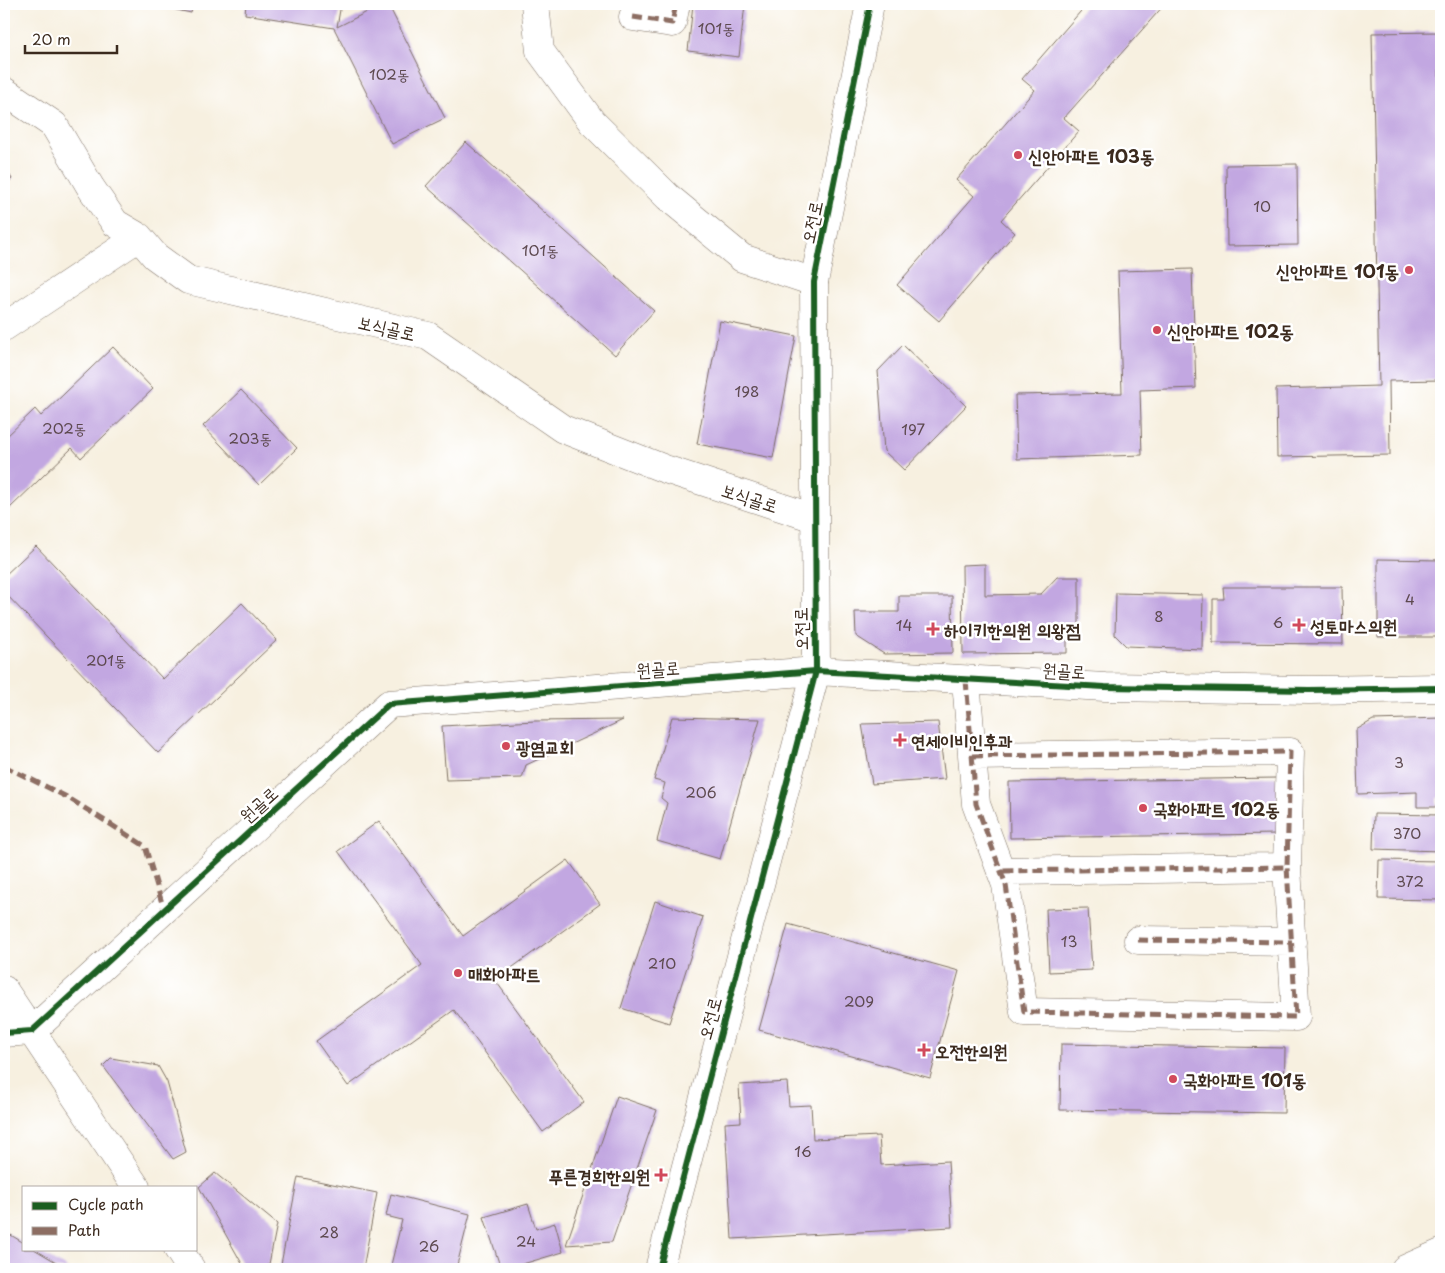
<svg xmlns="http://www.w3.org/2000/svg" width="1445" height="1273" font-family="'Playpen Sans','Poor Story',sans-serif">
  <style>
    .building { fill: #c2a7e1 }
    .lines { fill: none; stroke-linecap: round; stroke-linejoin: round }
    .street-casing { stroke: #7d6f62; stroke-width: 29 }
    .secondary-casing { stroke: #7d6f62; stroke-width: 29 }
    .street { stroke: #fff; stroke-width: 28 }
    .secondary { stroke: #fff; stroke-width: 28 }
    .quiet { stroke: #8d6e63; stroke-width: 5; stroke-dasharray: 10 5; stroke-linecap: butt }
    .cycleway-casing { stroke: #fff; stroke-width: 9 }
    .cycleway { stroke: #1b5e20; stroke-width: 6 }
    .poi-dot { fill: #d1495b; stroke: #fff; stroke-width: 2 }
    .labels { text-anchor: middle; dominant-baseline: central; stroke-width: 5; stroke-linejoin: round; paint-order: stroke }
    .number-label { font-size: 15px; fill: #5d494f }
    .poi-label { font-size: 18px; font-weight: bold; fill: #3b2a1e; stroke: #fff; text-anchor: start }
    .street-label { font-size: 18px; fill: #3b2a1e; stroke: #fff }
  </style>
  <rect width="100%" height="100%" fill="#fff"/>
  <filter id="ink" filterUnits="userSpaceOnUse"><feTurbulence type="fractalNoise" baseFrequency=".02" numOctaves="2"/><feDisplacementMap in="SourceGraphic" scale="10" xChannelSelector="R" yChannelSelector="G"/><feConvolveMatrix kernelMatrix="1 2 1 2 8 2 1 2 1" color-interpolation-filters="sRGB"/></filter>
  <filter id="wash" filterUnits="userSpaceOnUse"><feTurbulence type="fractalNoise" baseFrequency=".0096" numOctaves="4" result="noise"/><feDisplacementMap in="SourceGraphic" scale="20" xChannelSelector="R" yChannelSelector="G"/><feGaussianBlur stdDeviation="1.12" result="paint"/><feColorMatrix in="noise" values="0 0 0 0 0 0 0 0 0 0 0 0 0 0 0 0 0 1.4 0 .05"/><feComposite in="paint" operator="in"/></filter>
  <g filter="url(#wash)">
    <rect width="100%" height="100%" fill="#f7f0e0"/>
    <g id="blocks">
      <path class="building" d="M149,4H193L191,13Z
        M246,4H341L337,27L383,4H388L445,118L392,144L334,28L245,14Z
        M693,4H745L739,57L688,51Z
        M1087,4H1165L1064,118L1079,131L1001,220L1015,233L939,321L897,285L974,196L956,180L1035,90L1022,79Z
        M1438,32L1441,160V380L1389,381L1390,455L1277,457L1276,389L1379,386L1372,33Z
        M466,142L654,311L615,355L426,186Z
        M1297,164L1298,245L1227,246L1226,165Z
        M4,166L12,179L4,185Z
        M1192,269L1196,388L1140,390L1142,455L1017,459L1015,395L1122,393L1118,271Z
        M720,321L796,336L773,458L697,444Z
        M903,345L966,406L904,470L884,451L878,371Z
        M113,347L153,389L81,458L72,448L9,509L4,504V439L35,409L41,416Z
        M241,390L297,448L259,485L203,426Z
        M36,546L163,679L242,603L277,640L158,753L4,592V576Z
        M1378,559L1441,560V637H1378Z
        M985,564V595L1041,594L1057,577H1079V626H1067V653L963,654L962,565Z
        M1223,587H1342L1343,644L1213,643V599H1224Z
        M1116,593L1203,595L1202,649L1126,646L1115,635Z
        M899,596H952L953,653L884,654L856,636L855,612H899Z
        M672,717L760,719L720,859L657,841L667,803L661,798L665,783L654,780Z
        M1441,718V797L1437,798V807H1417V792L1358,794L1356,730L1373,720Z
        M623,720L526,765L522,778L446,780L442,726L535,721Z
        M938,722L945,779L872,784L862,724Z
        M1277,778L1278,834L1010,838L1009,782Z
        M1374,814L1441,815V851L1373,849Z
        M379,821L463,936L568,860L600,904L495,980L584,1102L543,1132L454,1010L348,1086L316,1041L422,965L338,851Z
        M1379,860L1441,861V900L1378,899Z
        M655,901L703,917L669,1023L621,1008Z
        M1088,908L1092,970L1049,972L1046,909Z
        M788,924L959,971L930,1078L759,1030Z
        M1061,1044L1285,1048L1284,1113L1060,1110Z
        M111,1058L158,1066L167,1082L186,1152L173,1159L103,1066Z
        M787,1082L789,1106L811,1105L813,1139L879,1136L881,1165L948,1161L952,1227L732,1239L725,1123L741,1122L739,1085Z
        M617,1096L657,1110L612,1242L566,1245Z
        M215,1173L277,1224L268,1269H245L199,1187Z
        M298,1177L377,1193L363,1269H280Z
        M391,1194L470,1214L456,1269H390L402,1220L386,1216Z
        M528,1204L536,1229L555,1223L563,1252L506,1269H501L484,1217Z
        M4,1231L24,1243V1249H34L68,1269H4Z"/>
    </g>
  </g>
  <g filter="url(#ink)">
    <use href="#blocks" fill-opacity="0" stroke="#7d6f62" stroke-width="1"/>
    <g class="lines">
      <defs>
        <path id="street" d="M535,4L540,51L592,122L668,197L742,258L814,282
          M633,17L672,23L676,4
          M4,91L54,125L91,188L115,223L139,237L155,256L188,280L428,336L563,429L665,469L814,518
          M4,327L139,237
          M966,680L976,804L1006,885L1024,1012L1296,1017L1287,867L1001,871
          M973,756L1290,752L1287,867
          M1138,940L1292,942
          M4,990L136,1187
          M4,1033L32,1031
          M178,1249L191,1269"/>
        <path id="secondary" d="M32,1031L389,704L816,671L1105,687L1309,690L1441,688
          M659,1269L816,671L814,282L870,4
          M1405,1269L1441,1253"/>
      </defs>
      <use href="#street" class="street-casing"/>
      <use href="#secondary" class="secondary-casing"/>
      <use href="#street" class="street"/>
      <use href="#secondary" class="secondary"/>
      <path class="quiet" d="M633,17L672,23L676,4
        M966,680L976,804L1006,885L1024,1012L1296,1017L1287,867L1001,871
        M973,756L1290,752L1287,867
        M4,766L67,797L145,846L164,910
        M1138,940L1292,942"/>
      <defs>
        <path id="cycleway" d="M4,1033L32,1031L389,704L816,671L1105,687L1309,690L1441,688
          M659,1269L816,671L814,282L870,4"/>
      </defs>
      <use href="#cycleway" class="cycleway-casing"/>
      <use href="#cycleway" class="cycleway"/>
    </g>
  </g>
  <g class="poi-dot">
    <circle cx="1018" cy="155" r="5"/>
    <circle cx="1409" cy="270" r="5"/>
    <circle cx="1157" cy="330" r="5"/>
    <path d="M1296.5 617.5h5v5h5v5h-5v5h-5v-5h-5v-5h5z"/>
    <path d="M930.5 621.5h5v5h5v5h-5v5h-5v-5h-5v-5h5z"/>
    <path d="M897.5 732.5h5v5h5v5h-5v5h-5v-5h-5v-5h5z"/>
    <circle cx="506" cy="746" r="5"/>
    <circle cx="1143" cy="808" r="5"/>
    <circle cx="458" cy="973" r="5"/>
    <path d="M921.5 1042.5h5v5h5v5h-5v5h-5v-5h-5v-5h5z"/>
    <circle cx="1173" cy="1079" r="5"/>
    <path d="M658.5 1167.5h5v5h5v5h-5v5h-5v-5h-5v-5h5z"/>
  </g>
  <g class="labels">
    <g class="number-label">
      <text x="716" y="27">101동</text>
      <text x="389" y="73">102동</text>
      <text x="1262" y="205">10</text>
      <text x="540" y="249">101동</text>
      <text x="747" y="390">198</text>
      <text x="64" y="427">202동</text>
      <text x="913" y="428">197</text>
      <text x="250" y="437">203동</text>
      <text x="1410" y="598">4</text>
      <text x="1159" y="615">8</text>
      <text x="1278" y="621">6</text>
      <text x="904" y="624">14</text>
      <text x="106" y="659">201동</text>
      <text x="1399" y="761">3</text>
      <text x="701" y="791">206</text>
      <text x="1407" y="832">370</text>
      <text x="1410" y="880">372</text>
      <text x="1069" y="940">13</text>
      <text x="662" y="962">210</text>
      <text x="859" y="1000">209</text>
      <text x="803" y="1150">16</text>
      <text x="329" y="1231">28</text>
      <text x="526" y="1240">24</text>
      <text x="429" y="1245">26</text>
    </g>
    <g class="poi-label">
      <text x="1028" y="155">신안아파트 103동</text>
      <text x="1399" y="270" text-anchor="end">신안아파트 101동</text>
      <text x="1167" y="330">신안아파트 102동</text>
      <text x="1310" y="625">성토마스의원</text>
      <text x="944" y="629">하이키한의원 의왕점</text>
      <text x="911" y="740">연세이비인후과</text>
      <text x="516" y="746">광염교회</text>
      <text x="1153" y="808">국화아파트 102동</text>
      <text x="468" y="973">매화아파트</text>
      <text x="935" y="1050">오전한의원</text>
      <text x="1183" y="1079">국화아파트 101동</text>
      <text x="650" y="1175" text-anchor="end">푸른경희한의원</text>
    </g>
    <g class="street-label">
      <text transform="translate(811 222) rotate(-78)">오전로</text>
      <text transform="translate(387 327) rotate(13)">보식골로</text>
      <text transform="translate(750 497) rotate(18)">보식골로</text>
      <text transform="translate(800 629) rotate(-91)">오전로</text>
      <text transform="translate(658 668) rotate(-4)">원골로</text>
      <text transform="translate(1064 670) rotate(3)">원골로</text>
      <text transform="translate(258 804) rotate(-42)">원골로</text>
      <text transform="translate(709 1018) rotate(-75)">오전로</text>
    </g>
  </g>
  <rect width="1445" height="1273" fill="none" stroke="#fff" stroke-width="20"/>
  <rect x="22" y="1186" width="175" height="65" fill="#ffffff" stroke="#b1aaa5"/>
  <rect x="32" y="1202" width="25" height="8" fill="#1b5e20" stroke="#b1aaa5"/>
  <text x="68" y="1210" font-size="15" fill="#3b2a1e">Cycle path</text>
  <rect x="32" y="1227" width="25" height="8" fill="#8d6e63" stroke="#b1aaa5"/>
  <text x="68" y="1236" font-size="15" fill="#3b2a1e">Path</text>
  <path d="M25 45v8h92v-8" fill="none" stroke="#3b2a1e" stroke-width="2.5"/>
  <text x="32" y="45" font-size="15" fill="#3b2a1e" stroke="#ffffff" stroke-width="4" paint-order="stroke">20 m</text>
</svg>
